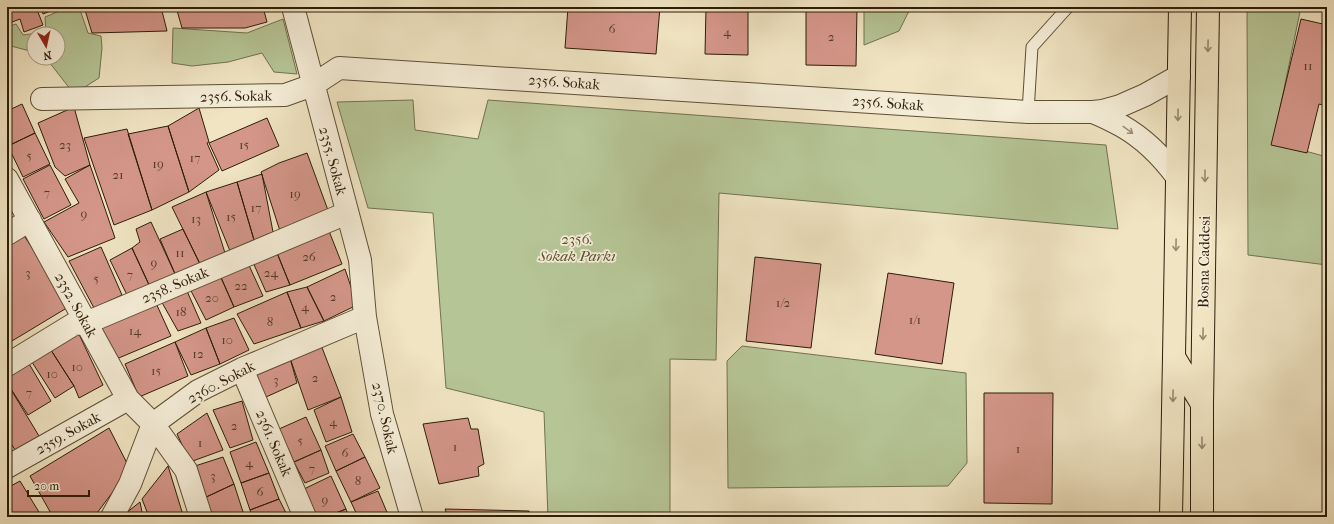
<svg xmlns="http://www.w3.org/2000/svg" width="1334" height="524" font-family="'IM FELL French Canon',serif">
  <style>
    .green { fill: #b6c596; stroke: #727150 }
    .building { fill: #d49689; stroke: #2d1d09 }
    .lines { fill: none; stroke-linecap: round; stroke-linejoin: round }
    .lane-casing { stroke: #5e4f37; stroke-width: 13 }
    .street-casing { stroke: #5e4f37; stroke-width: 24 }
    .primary-casing { stroke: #2d1d09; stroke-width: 24 }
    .lane { stroke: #f5edd7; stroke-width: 11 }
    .street { stroke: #f5edd7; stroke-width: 22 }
    .primary { stroke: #f0e4c2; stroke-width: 22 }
    .oneway { stroke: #988a6f }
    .oneway2 { stroke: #9b8f7a }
    .labels { text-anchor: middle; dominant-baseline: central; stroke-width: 3.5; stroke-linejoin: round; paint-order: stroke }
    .number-label { font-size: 13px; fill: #573b29 }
    .street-label { font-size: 15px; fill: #2d1d09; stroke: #f5edd7 }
    .park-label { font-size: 15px; font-style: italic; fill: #564f33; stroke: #f5edd7 }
  </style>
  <rect width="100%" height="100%" fill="#f0e4c2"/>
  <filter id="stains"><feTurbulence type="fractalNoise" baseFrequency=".005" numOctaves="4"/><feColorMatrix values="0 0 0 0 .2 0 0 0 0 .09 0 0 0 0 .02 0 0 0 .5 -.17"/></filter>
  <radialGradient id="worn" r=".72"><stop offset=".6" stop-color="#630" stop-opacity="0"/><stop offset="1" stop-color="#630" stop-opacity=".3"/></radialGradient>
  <path class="green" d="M69,7H79L88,33L101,36L102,48L99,78L74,94L46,58H58V34H34V52L7,45V27L16,24L23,35L46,32L45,17Z
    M864,7H911L899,31L864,45Z
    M938,7H959C952,13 944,13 938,7Z
    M1247,7H1301L1273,142L1327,157V265L1248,255Z
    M283,19L297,74L274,72L262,53L228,62L192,66L172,63L173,28L247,33Z
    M413,100L415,130L478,139L488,100L1106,145L1118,229L719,193L716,360L670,359V517H548L544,412L446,388L433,213L368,208L337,102Z
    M742,346L966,373L967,463L948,486L728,488L727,361Z"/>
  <path class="building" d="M7,7H36L43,25L24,32L20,19L7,24Z
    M40,7H61L43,14Z
    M89,7H156V9L161,7L167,31L92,33L85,10L90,9Z
    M176,7H263L267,22L245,28H182Z
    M568,7H660L656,54L565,48Z
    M706,7H748V55L705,54Z
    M806,7H857L856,66L806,65Z
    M1301,19L1327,25V106L1319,104L1307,153L1271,145Z
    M22,104L35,133L8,146L7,111Z
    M74,107L90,165L65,176L55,167L38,123Z
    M199,108L209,142L207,143L219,170L189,192L168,126Z
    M267,118L279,146L222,171L209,143Z
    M168,126L189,192L152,210L128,134Z
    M127,129L152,210L114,225L84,138Z
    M35,133L50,164L23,177L8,146Z
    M307,153L329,213L280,231L261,172L279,163Z
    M50,165L71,205L44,219L23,179Z
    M90,165L115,238L68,257L44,222L79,203L65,179Z
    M262,174L273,232L254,240L237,182Z
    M237,182L254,240L230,251L206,192Z
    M206,192L225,253L200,264L172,207Z
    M7,211L12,218L7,221Z
    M151,222L176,276L150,287L132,248L140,242L136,229Z
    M183,229L200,264L176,276L160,239Z
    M329,231L342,264L290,285L275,248Z
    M23,234L70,306L7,344V239Z
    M101,247L122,295L94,308L69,261Z
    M132,248L150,287L128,297L110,260Z
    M275,248L290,285L266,292L252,260Z
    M755,257L821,264L811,348L746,341Z
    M247,261L263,296L234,307L219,273Z
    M345,269L357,305L324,321L307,287Z
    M219,273L234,307L206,320L189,287Z
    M888,273L954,283L942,364L875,354Z
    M307,287L324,321L301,328L287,292Z
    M187,291L201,323L178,331L160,299Z
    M287,292L301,328L254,344L237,314Z
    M155,301L171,336L114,360L98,324Z
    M234,318L249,350L220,364L206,328Z
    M206,328L220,364L191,375L175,342Z
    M77,330L103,385L79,398L74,386L49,347Z
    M175,342L188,376L139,397L125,364Z
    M321,345L341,397L308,410L290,358Z
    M49,347L74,386L55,398L30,359Z
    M290,358L297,383L266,397L255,375Z
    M28,362L51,401L28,415L7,383V375Z
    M7,383L39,436L15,450L7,437Z
    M984,393H1053L1052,504L984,503Z
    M341,397L352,432L326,442L314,410Z
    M242,401L253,440L230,448L213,410Z
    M207,413L223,450L190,462L177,434Z
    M306,417L321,450L294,462L279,429Z
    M468,418L471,429H478L484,464L478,467L479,476L439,484L423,424Z
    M109,428L130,469L94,517H53L30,476Z
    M353,434L365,457L336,471L325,446Z
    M256,442L269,473L241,483L230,452Z
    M321,450L329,473L305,483L294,462Z
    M223,457L234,484L202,499L195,466Z
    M365,457L380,488L351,502L336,471Z
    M168,466L183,515L178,517H149L142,499Z
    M269,473L279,499L250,510L241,483Z
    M331,476L346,509L326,517H316L304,489Z
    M20,481L42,517H7V488Z
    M234,484L244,515L239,517H208L202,499Z
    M378,491L389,517H358L351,502Z
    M279,499L288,517H252L250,510Z
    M140,502L143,517H121Z
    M346,509L349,517H326Z
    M445,509L529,511L530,517H448Z
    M869,513L892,514V517H869Z
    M897,513L922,514V517H897Z
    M842,514L866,517H842Z"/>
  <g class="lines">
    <defs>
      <path id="lane" d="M1028,112L1032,47L1068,7"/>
      <path id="street" d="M293,7L360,260L365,317L382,414L412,517
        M42,99L285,95L313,85L339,68L1028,112H1093L1102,111L1120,106L1145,95L1179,76
        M1093,112C1103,116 1113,121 1122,126C1143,138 1163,158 1177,177
        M7,179L128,399L153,424L186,470L201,517
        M7,234L30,220
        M7,365L74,324L86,323L347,213
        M242,369L305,517
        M7,467L128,399
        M112,517L130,484L153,424L198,391L242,369L365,317"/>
      <path id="primary" d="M1180,7L1174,357L1202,404
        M1171,517L1174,357
        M1202,517V404L1208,7"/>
    </defs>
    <use href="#lane" class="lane-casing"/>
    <use href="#street" class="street-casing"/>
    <use href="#primary" class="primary-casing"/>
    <use href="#lane" class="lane"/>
    <use href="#street" class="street"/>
    <use href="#primary" class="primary"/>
  </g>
  <defs><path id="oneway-shaft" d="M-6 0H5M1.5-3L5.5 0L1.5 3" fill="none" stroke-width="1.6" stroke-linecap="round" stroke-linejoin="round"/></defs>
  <g class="oneway">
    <use href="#oneway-shaft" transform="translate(1208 46) rotate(91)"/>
    <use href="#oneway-shaft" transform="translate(1178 115) rotate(91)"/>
    <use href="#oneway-shaft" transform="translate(1205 176) rotate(90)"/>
    <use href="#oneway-shaft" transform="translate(1176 245) rotate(91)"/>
    <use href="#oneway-shaft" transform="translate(1203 334) rotate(91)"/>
    <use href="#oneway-shaft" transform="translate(1173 396) rotate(91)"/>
    <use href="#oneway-shaft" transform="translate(1202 443) rotate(90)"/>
  </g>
  <use class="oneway2" href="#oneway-shaft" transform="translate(1128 130) rotate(36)"/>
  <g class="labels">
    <g class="number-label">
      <text x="612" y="28">6</text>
      <text x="727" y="31">4</text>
      <text x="831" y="36">2</text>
      <text x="1308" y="65">11</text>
      <text x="65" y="144">23</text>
      <text x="244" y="144">15</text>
      <text x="29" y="155">5</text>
      <text x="195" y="157">17</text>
      <text x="158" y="163">19</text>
      <text x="118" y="174">21</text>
      <text x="47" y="192">7</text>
      <text x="295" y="193">19</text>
      <text x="256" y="207">17</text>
      <text x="84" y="213">9</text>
      <text x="231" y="216">15</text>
      <text x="196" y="218">13</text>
      <text x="180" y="252">11</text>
      <text x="309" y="256">26</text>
      <text x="154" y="262">9</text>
      <text x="28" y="272">3</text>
      <text x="271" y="272">24</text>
      <text x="130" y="274">7</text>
      <text x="96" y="278">5</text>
      <text x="241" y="285">22</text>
      <text x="333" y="296">2</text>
      <text x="212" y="297">20</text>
      <text x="783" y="302">1/2</text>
      <text x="305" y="306">4</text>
      <text x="181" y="311">18</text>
      <text x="915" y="319">1/1</text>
      <text x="270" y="321">8</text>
      <text x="135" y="330">14</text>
      <text x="227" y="339">10</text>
      <text x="198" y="353">12</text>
      <text x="77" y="366">10</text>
      <text x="156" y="370">15</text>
      <text x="52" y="373">10</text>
      <text x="315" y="377">2</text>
      <text x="276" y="379">3</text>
      <text x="29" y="392">7</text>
      <text x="333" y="421">4</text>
      <text x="234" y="425">2</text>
      <text x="300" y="440">5</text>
      <text x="200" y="442">1</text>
      <text x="455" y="446">1</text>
      <text x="1018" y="448">1</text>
      <text x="345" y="452">6</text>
      <text x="249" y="462">4</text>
      <text x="312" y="468">7</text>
      <text x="213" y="475">3</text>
      <text x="358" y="480">8</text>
      <text x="260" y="491">6</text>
      <text x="325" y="499">9</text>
    </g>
    <g class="street-label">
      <text transform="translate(564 82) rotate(4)">2356. Sokak</text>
      <text transform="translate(236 96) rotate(-1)">2356. Sokak</text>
      <text transform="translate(888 103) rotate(4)">2356. Sokak</text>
      <text transform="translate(333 161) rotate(75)">2355. Sokak</text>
      <text transform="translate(1204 262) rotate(-89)">Bosna Caddesi</text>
      <text transform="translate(175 285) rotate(-23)">2358. Sokak</text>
      <text transform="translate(76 305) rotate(61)">2352. Sokak</text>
      <text transform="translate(221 382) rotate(-28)">2360. Sokak</text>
      <text transform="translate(385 418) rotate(77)">2370. Sokak</text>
      <text transform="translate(68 433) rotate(-29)">2359. Sokak</text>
      <text transform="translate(274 443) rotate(67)">2361. Sokak</text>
    </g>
    <g class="park-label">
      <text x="577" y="239">2356.<tspan x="577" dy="17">Sokak Parkı</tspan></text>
    </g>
  </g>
  <rect width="1334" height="524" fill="none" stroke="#f0e4c2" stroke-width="24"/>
  <rect x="8" y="8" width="1318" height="508" fill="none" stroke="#2d1d09" stroke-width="2"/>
  <rect x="12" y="12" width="1310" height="500" fill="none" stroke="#2d1d09"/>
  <g transform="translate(46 46) rotate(171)"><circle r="19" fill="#f5edd7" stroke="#a59a85"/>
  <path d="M0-3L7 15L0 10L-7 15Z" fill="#8f2418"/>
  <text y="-6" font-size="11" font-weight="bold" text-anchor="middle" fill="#2d1d09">N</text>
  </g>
  <path d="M28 490v6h61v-6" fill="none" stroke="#2d1d09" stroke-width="2"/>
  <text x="34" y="490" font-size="12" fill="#2d1d09" stroke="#f5edd7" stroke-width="3" paint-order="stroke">20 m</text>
  <rect width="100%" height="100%" filter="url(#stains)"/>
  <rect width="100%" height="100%" fill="url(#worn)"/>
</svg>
